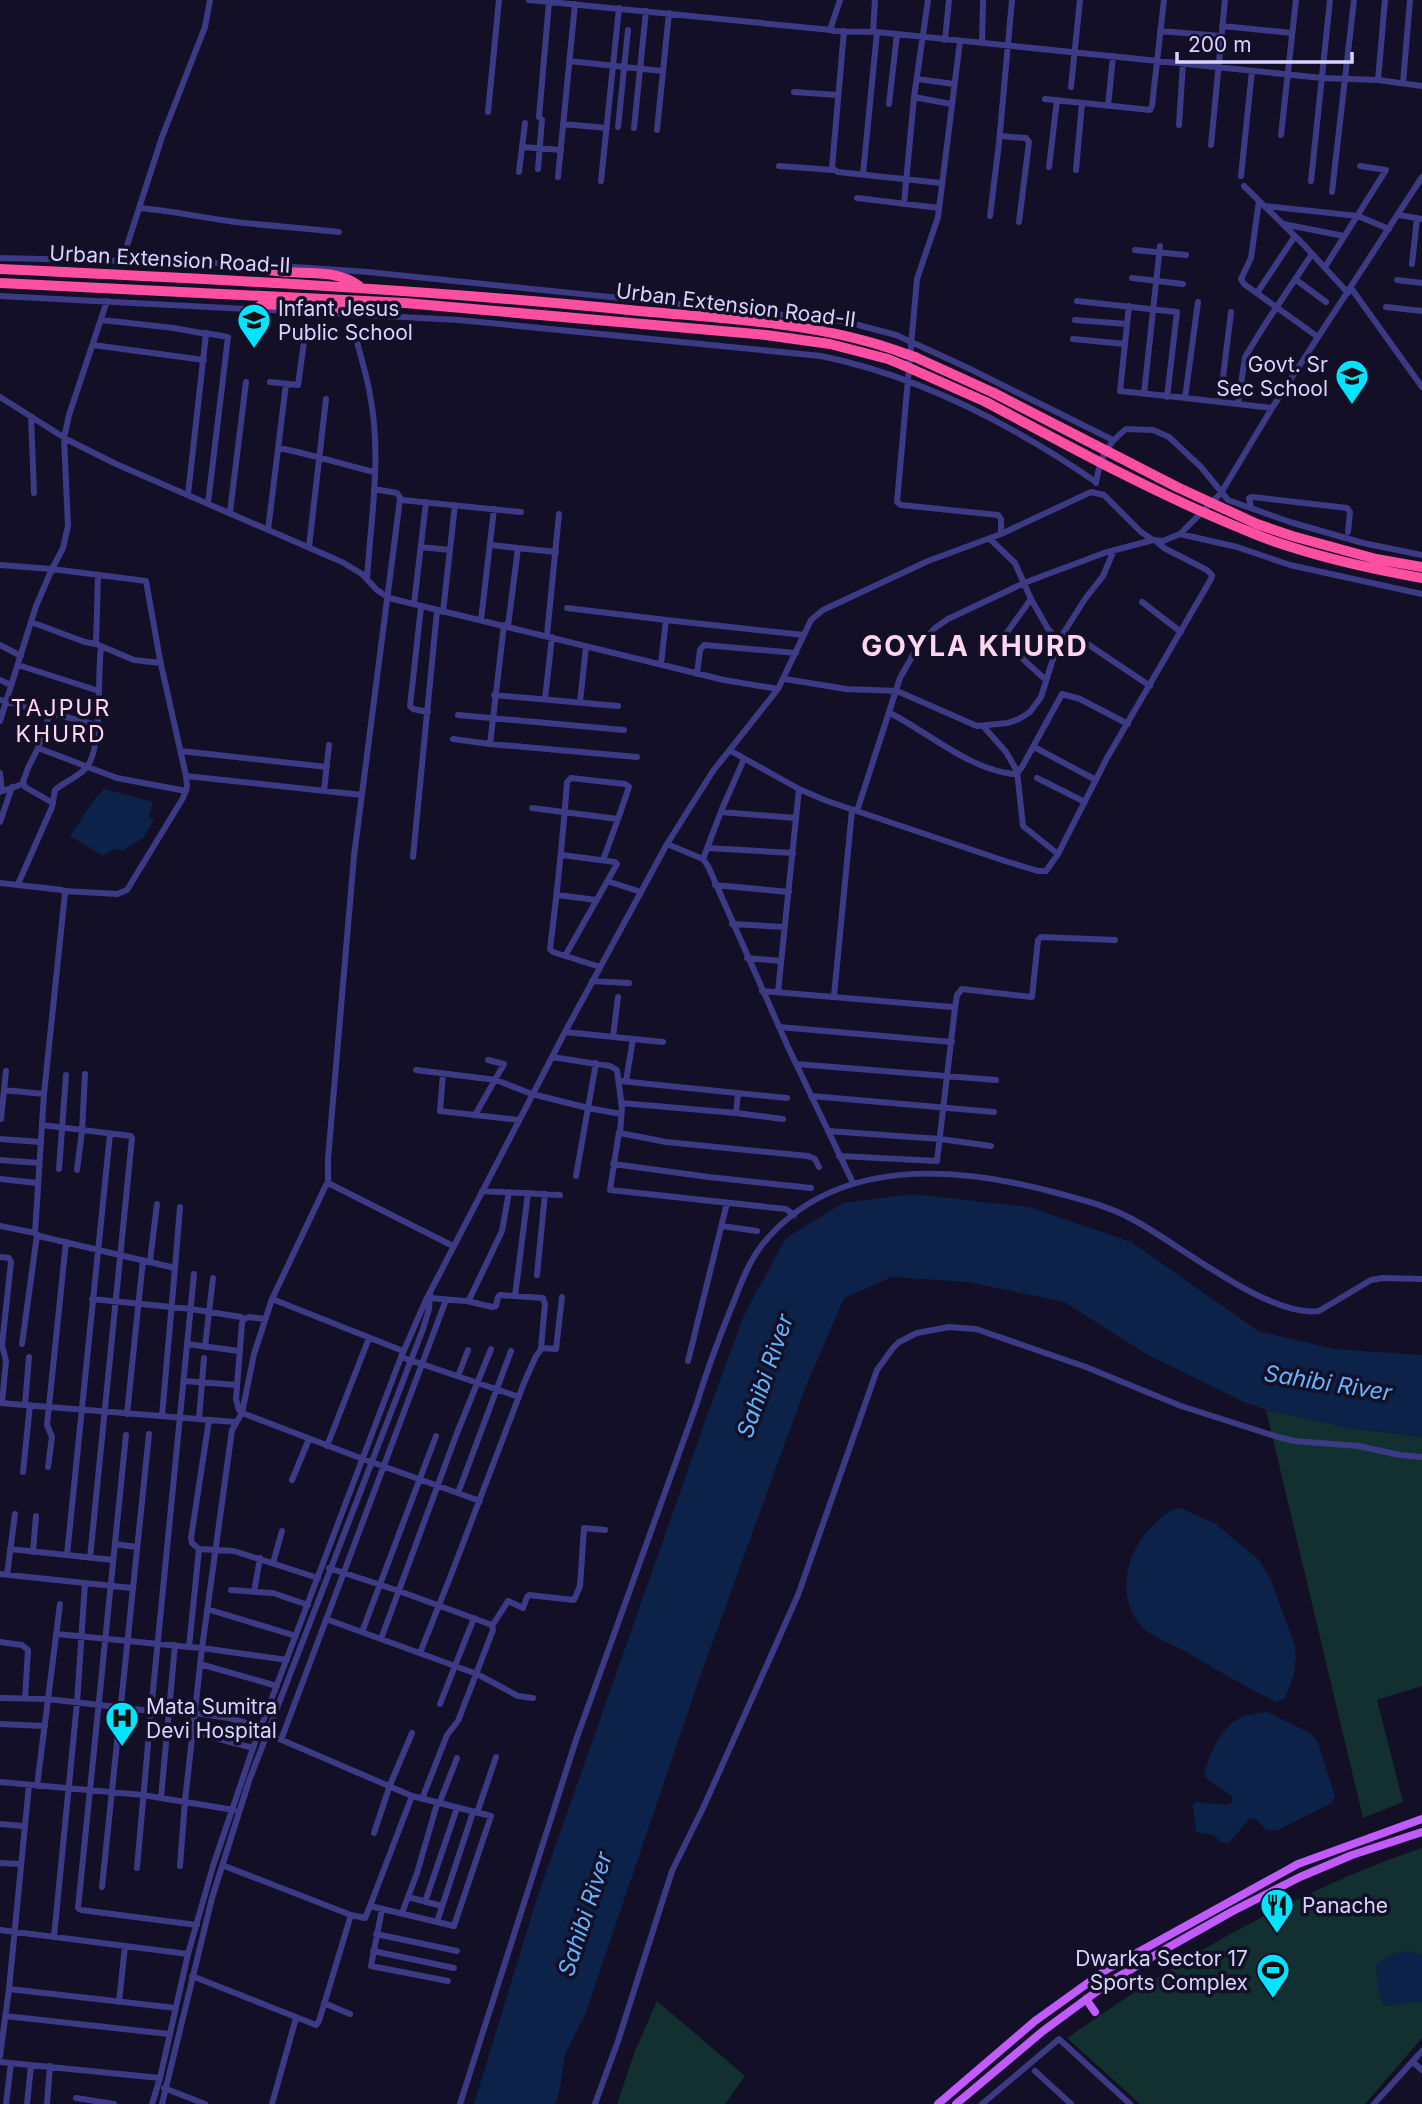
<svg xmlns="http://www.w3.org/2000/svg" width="1422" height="2104" font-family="Inter,sans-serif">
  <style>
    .green { fill: #12302f }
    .water { fill: #0c2248 }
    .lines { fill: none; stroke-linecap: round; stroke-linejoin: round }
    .minor { stroke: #3d3a85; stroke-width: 6 }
    .major { stroke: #c25bff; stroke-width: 8 }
    .highway { stroke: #ff4fa3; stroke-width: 10 }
    .highway-bridge { stroke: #ff4fa3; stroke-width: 10 }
    .labels { text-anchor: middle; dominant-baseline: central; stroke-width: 7; stroke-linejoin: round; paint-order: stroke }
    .street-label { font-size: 21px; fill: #d9d4ff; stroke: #130f26 }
    .poi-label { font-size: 21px; fill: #d9d4ff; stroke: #130f26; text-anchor: start }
    .neighbourhood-label { font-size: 23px; letter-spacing: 2px; fill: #ffd6f0; stroke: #130f26 }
    .water-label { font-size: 23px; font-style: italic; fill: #62b6ff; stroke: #130f26 }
    .district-label { font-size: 28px; font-weight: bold; letter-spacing: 2px; fill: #ffd6f0; stroke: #130f26 }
  </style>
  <rect width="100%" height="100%" fill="#130f26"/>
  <path class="green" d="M1266,1410L1350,1428L1422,1437V1686L1377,1700L1403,1802L1363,1818Z
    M1422,1848V2038L1365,2104H1140L1067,2038C1105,2012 1143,1986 1182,1962C1257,1917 1339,1876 1422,1848Z
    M657,2001L745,2076L725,2104H617L635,2051Z"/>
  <path class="water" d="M104,789L153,802L149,816L154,820L143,838L123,850L114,849L103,856L70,836L94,800Z
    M912,1194L1029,1207L1131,1242L1258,1331L1334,1349L1422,1355V1437L1350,1428L1267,1410L1246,1403L1148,1355L1064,1302L968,1282L892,1277L844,1298L804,1391L695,1691L585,2015L565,2054L560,2089L555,2104H474L536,1901L709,1410L744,1315L786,1238L843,1203Z
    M1180,1508L1216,1524L1259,1560L1271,1580L1295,1646L1296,1658L1294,1675L1285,1698L1276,1702C1246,1687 1217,1670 1188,1653C1172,1644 1149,1637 1138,1622C1121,1599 1124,1570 1137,1546C1143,1534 1166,1509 1180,1508Z
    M1267,1712L1310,1733L1318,1743L1335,1796L1332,1803L1276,1831L1267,1830L1254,1818L1248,1820L1229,1843L1221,1842L1213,1835L1196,1832L1193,1805L1197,1802L1226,1805L1232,1803V1796L1208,1780L1204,1774C1210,1754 1219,1729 1240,1718C1247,1714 1259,1714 1267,1712Z
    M1408,1951L1422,1954V2002L1384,2006L1379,1996L1376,1964L1396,1953Z"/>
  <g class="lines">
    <path class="minor" d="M529,0L831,30
      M840,0L831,27L833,31L877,32L1322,78L1378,80L1422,86
      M1222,26L1292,33
      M844,31L832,168L838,172L941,183
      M1160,31L1221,36
      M873,32L875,0
      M945,40L949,0
      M960,41L938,217L917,279L897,502L901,505L998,515L1001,519V534
      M982,43L983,0
      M569,61L662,71
      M917,79L954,84
      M1378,80L1385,0
      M1403,83L1410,0
      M1071,87L1080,0
      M794,92L838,95
      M914,97L951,104
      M1045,99L1150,110L1152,106L1164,0
      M889,104L897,34
      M1108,106L1113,56
      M488,112L499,0
      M539,117L549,2
      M563,124L607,128
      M1179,125L1183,63
      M618,127L628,30
      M634,128L646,11
      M657,130L669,13
      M1281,135L1296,0
      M1000,136L1026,138L1029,142L1019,222
      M1211,145L1225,0
      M522,147L561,150
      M779,166L833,170
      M1049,167L1057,100
      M538,169L542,120
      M1076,170L1082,103
      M519,172L525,123
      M863,174L877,32
      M1241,176L1252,71
      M558,177L575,4
      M601,181L619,8
      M1311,181L1330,0
      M1244,186L1304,245L1348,293
      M1332,192L1354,0
      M857,198L939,208
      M1259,201L1251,258L1241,279L1244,284L1318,337
      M904,204L914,97L928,0
      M1265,206L1358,216L1389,229
      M140,208C173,211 204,218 236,222C271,226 305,228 339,232
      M1399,215L1422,219
      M990,216L999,143L1012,0
      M1283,224L1344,236
      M1135,250L1186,255
      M0,258L254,264
      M122,261L162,137L205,27L210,0
      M1412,264L1417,218
      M265,265L368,272L843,321L896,335L966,367L1113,440
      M1325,267L1386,170L1360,166
      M1132,278L1183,284
      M1295,279L1326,302
      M1397,280L1422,283
      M1351,288L1422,387
      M1257,293L1295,236
      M0,296L459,320L821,356C920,376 1013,425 1096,482
      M1077,301L1177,312L1167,397
      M1198,302L1185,398L1238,404
      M1129,306L1120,391L1186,398
      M1386,307L1422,311
      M102,320L174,328L206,334L188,494
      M1075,320L1127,324
      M205,333L228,337L208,503
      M356,337C360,356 367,375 370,395C382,455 371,518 367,578
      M1073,339L1125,344
      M93,345L204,360
      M270,382L298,385L304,342
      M1144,394L1160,246
      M0,397L68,440L116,464L342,562L362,574L377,590L389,598L724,680L778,689
      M1220,402L1231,312
      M1272,408L1238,404L1245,357L1264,326L1312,254
      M31,417L34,493
      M278,448C311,454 341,464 374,472
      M1096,483C1100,458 1106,445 1126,429L1153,430L1169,437L1201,467L1228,500L1290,522L1363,543L1422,555
      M374,489L397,493L402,500L521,512
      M1251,507L1249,498L1253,497L1347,508L1350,512L1348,532
      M230,512L246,382
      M268,530L286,384
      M1180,534L1237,547L1290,565L1422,594
      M990,539L1015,563L1031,599L1048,629L1059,640
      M491,545L518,548
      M309,547L326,399
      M421,547L450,550
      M0,565L52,569L63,548L68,526L64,438L69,415L107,301
      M98,575L96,644L134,660L161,663
      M1031,599L1003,638L1026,662L1046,680
      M1142,602L1181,632
      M414,604L426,502
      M421,607L410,706L413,709L428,712
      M567,608L666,620
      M443,612L455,505
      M481,620L494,509
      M31,622L85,642L96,644
      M504,625L490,744L637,757
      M508,626L518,548L556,552
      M547,635L559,514
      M0,645L21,656
      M1089,645L1150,686
      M661,664L666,620L804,635
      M18,665L99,691
      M697,674L700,650L704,645L796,653
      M785,679L846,689L897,691L977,726L1008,723L1019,719L1030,712L1041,697L1059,640L1085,599L1103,576L1114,550
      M0,680L11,685
      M494,695L618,706
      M545,699L552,637
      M0,700L97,725
      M580,702L586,647
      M890,713C929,733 969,769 1013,774L1017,773L1022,767L1062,694L1080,699L1128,724
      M50,714L38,748L28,768L23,782L25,787L53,803
      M458,715L624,730
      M0,721L36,606L52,569L146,581L160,660L186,776L187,787L183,798L127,890L117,894L64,891
      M983,726L1006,752L1017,771L1023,826L1058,854
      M453,739L490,744
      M1034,747L1096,780
      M38,748L117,778L186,791
      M181,751L327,767
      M731,751L799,789L827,801L1005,861L1038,871H1046L1058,854L1107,758L1211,579L1212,575L1207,570L1164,548L1157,542
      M0,773L2,791
      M186,776L362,795
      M1037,778L1085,802
      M324,791L329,745
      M0,792L23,784
      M532,808L618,819L629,787L625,784L571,778L567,782C563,838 557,893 550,949L553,952L600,967
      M857,811L900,678L917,648L935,628L948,619L1024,583L1104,553L1153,540
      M721,812L796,818
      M0,822L12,787
      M667,844L703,859L708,866L788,1047L853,1183
      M707,848L793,853
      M562,855L615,862L617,864L565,956
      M413,857L437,611
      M703,859L722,809L744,759
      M603,860L618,819
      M607,881L641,892
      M0,883L62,890L65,893L44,1094L35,1233L39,1236L175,1268L162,1416
      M18,884L52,807L55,790C64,782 78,777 86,768C103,750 97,674 101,648
      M715,885L789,892
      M557,895L597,900
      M732,924L785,927
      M747,958L781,961
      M592,981L629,983
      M762,991L952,1007L955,1008L937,1161L839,1156
      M778,992L799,789
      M834,996L852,810
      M955,1008L957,995L962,989L1032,997L1038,940L1041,937L1115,940
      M779,1027L952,1042
      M565,1032L663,1042
      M613,1037L618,997
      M552,1057L610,1066L617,1070L622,1108L620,1133L666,1142L808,1156L815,1159L819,1167
      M596,1063L588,1108L621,1114
      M796,1064L996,1080
      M416,1070L496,1080L532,1094L588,1108L576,1176
      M443,1074L440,1111L519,1120
      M620,1081L787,1098
      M626,1081L633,1039
      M4,1090L44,1094
      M811,1096L994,1112
      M621,1103L736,1113L783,1119
      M736,1113L738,1093
      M475,1115L504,1064L488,1060
      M1,1119L6,1071
      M42,1125L131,1136L132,1138L90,1558
      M828,1131L940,1139L991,1146
      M619,1132L610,1190L786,1209L794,1215
      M0,1139L40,1142
      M0,1160L39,1163
      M613,1164L709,1177L811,1188
      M59,1169L66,1075
      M77,1170L82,1131L85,1074
      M0,1179L38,1183
      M328,1184V1159L354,856L400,499
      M482,1191L560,1195
      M0,1226L35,1233
      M722,1226L757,1231
      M0,1257L9,1258L11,1262L2,1345L6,1361L2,1403
      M150,1261L157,1204
      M175,1268L180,1207
      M537,1275L545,1194
      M515,1296L528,1193
      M430,1298L465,1301L469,1300L502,1231L509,1192
      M92,1299L191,1309L241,1317L244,1319
      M272,1299L403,1351
      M467,1301L492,1307L496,1306L498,1297L500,1295L543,1298L545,1304L541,1348L556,1349L562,1297
      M265,1319L249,1317L244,1319L242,1323L236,1399L239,1410L242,1413L363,1459L480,1501
      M22,1344L37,1235
      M187,1344L239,1351
      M205,1347L213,1278
      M401,1357L519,1397
      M688,1361L727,1203
      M458,1376L468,1350
      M184,1381L237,1385
      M0,1403L235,1422
      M25,1405L29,1357
      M127,1414L143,1260
      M199,1419L204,1358
      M209,1420L191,1538L192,1543L199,1549L234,1551L318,1578
      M126,1435L78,1908L81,1910L197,1925
      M327,1446L369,1338
      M48,1467L52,1437L47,1425L66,1242
      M23,1472L30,1405
      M292,1480L309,1439
      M458,1493L511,1351
      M115,1544L136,1547
      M10,1549L113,1560
      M199,1549L189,1647L202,1648L232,1430L242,1413L254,1354L272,1299L326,1185L330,1184L453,1246
      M33,1552L36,1516
      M67,1555L110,1134
      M273,1563L282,1531
      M329,1568L399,1591L492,1625L493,1630L458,1721L447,1735L422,1799
      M0,1574L132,1588
      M7,1575L15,1514
      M231,1590L273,1593L308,1605
      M254,1592L260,1558
      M60,1604L48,1699L151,1711L194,1274
      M207,1609L296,1636
      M326,1619L477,1674L518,1696L533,1698
      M492,1626L508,1601L523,1608L527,1597L529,1595L574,1600L580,1586L584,1528L605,1530
      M362,1632L436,1436
      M57,1634L189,1647
      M381,1639L457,1433L491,1349
      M0,1642L22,1645L28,1650L25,1698
      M420,1653L451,1575L524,1383L536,1356L542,1348
      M200,1664L277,1686
      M0,1698L48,1699L37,1786
      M440,1704L474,1618
      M195,1713L229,1718L261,1727
      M0,1724L45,1726
      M193,1732L253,1748
      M268,1734L412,1796L491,1816L454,1926L370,1906L412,1796
      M281,1740L446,1300
      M0,1782L143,1795L234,1810
      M161,1798L175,1645
      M439,1804L457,1758
      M477,1813L496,1757
      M0,1824L23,1826
      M374,1833L390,1785L412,1733
      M0,1863L20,1864
      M222,1865L351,1915L365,1918L370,1906
      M180,1866L185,1801L202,1648L287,1660
      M137,1868L151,1711L195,1715
      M102,1887L149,1434
      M408,1897L442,1906
      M425,1902L457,1808
      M382,1909L371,1966L448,1981
      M402,1913L417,1873L437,1804
      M437,1922L473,1812
      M0,1930L188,1954
      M376,1934L457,1951
      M54,1937L77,1703L85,1583
      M373,1951L454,1968
      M192,1976L316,2025L319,2021L351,1915
      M9,1989L176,2008
      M119,2002L125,1946
      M324,2003L350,2014
      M5,2016L169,2034
      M0,2056L9,1989L29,1785
      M0,2062L160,2078
      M1413,2062L1422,2070
      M1035,2071L1071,2104
      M164,2088L205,2104
      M76,2098L114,2104
      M6,2104L11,2063
      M27,2104L31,2065
      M47,2104L50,2066
      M152,2104L160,2078L188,1954L213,1866L253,1748L401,1357L426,1300L565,1032L667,844L713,771L778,689L811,620L823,610L928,561L1001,534L1091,492L1104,495L1141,532L1153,540L1163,541L1180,534L1221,493L1272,408L1422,177
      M162,2104L212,1898L249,1781L423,1329L429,1309L430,1295
      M272,2104L296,2018
      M460,2104L576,1740L696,1406C706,1373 717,1343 730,1311C739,1289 747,1264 762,1245C834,1155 958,1166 1057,1193C1083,1200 1108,1206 1132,1219C1178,1243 1268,1318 1319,1311L1371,1280L1383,1278L1422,1279
      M595,2104L618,2041L672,1871L704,1806L798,1595L877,1370L893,1348L899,1342L917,1333L949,1327L976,1329L1086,1367L1181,1406L1278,1437L1295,1441L1358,1446L1400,1455L1422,1457
      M982,2104L1059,2039L1130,2104
      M1374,2104L1422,2051"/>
    <path class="major" d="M1086,1999L1095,2012
      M938,2104L1035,2021L1106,1970L1298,1864L1422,1819
      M956,2104L1043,2031L1111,1981L1169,1947L1233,1911L1300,1877L1352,1855L1422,1832"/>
    <path class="highway" d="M252,264C285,281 329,263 359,286
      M0,269C210,279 420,289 629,310C721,319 819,321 906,354
      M0,283L405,303L766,335L830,344L888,359L905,366
      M257,308L263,304L340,308L367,306
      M915,357L994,393
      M914,370L986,402"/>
    <path class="highway-bridge" d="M906,354L915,357
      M905,366L914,370
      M994,393L1177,487L1257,524L1292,536L1376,559L1422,567
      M986,402C1065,444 1145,488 1228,523C1248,531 1267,540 1288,546C1331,560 1377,570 1422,578"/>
  </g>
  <defs>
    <symbol id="school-pin" viewBox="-11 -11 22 30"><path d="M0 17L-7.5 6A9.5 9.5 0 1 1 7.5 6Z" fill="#00e5ff" stroke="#130f26"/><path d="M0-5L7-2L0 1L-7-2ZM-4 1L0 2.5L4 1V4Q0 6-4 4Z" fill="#111"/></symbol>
    <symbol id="hospital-pin" viewBox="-11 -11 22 30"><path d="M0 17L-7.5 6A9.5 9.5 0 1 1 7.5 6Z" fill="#00e5ff" stroke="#130f26"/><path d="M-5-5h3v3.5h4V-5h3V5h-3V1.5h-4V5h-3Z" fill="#111"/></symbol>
    <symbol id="restaurant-pin" viewBox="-11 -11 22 30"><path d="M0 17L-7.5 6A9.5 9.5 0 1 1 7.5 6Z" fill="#00e5ff" stroke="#130f26"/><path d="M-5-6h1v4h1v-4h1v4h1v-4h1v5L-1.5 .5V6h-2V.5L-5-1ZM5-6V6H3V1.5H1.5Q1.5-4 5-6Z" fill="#111"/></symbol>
    <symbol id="stadium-pin" viewBox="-11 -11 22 30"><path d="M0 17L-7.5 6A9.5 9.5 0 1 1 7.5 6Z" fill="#00e5ff" stroke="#130f26"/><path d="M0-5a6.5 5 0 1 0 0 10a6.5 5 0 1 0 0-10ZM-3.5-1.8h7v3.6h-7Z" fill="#111"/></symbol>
  </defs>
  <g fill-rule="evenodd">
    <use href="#school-pin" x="235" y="301" width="38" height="52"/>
    <use href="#school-pin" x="1333" y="357" width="38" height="52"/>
    <use href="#hospital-pin" x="103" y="1699" width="38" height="52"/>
    <use href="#restaurant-pin" x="1258" y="1886" width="38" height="52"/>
    <use href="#stadium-pin" x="1254" y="1951" width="38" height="52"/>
  </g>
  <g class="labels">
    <g class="street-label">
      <text transform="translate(170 259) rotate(3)">Urban Extension Road-II</text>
      <text transform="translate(736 305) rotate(7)">Urban Extension Road-II</text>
    </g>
    <g class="poi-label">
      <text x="278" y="308">Infant Jesus<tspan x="278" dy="24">Public School</tspan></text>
      <text x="1328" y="364" text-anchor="end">Govt. Sr<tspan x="1328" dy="24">Sec School</tspan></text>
      <text x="146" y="1706">Mata Sumitra<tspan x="146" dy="24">Devi Hospital</tspan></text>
      <text x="1302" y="1905">Panache</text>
      <text x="1248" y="1958" text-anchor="end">Dwarka Sector 17<tspan x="1248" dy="24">Sports Complex</tspan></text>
    </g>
    <g class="neighbourhood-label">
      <text x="61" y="708">TAJPUR<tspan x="61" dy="26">KHURD</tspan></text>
    </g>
    <g class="water-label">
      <text transform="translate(765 1376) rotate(-71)">Sahibi River</text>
      <text transform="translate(1328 1383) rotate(9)">Sahibi River</text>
      <text transform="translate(585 1914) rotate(-72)">Sahibi River</text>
    </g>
    <g class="district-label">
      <text x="975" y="646">GOYLA KHURD</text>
    </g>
  </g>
  <path d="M1177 52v10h175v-10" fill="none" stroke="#d9d4ff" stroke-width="3.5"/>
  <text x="1188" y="52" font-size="21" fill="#d9d4ff" stroke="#130f26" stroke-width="5" paint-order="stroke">200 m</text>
</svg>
